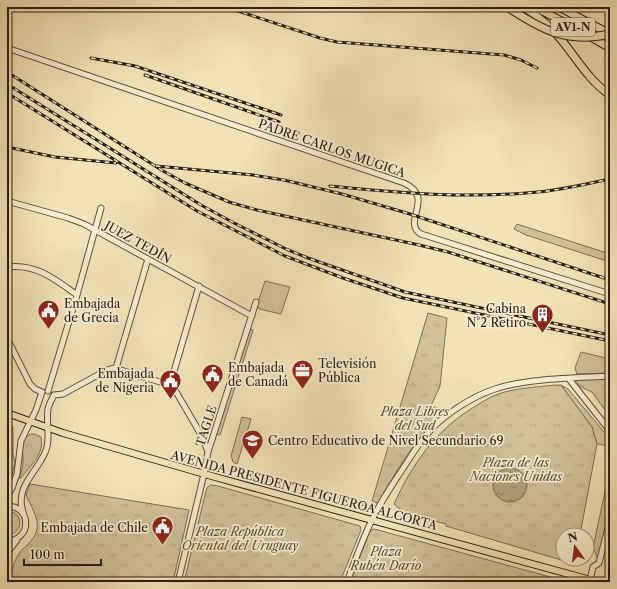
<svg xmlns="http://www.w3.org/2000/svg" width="617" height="589" font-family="'Libre Caslon Text',serif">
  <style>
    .green { fill: #cfc299; stroke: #7c7056 }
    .park { fill: url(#park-tufts); stroke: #7c7056 }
    .water { fill: url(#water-ripples); stroke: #786c53 }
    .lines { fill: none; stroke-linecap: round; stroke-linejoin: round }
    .minor-casing { stroke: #5a503c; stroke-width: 7 }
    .major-casing { stroke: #281f13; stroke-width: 8 }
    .highway-casing { stroke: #281f13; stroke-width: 9 }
    .minor { stroke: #f6edcf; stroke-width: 5 }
    .major { stroke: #f1e3b5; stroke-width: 6 }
    .highway { stroke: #f1e3b5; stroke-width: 7 }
    .rail-casing { stroke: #281f13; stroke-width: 3 }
    .rail { stroke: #f6edcf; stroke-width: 1.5; stroke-dasharray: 4.5; stroke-linecap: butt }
    .highway-bridge-casing { stroke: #281f13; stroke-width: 9; stroke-linecap: butt }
    .highway-bridge { stroke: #f1e3b5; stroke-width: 7 }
    .labels { text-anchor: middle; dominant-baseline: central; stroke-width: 3.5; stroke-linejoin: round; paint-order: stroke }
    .shield { fill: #f6edcf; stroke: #665d4b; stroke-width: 1 }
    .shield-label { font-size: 11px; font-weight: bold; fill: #281f13 }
    .street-label { font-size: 12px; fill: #281f13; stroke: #f6edcf }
    .poi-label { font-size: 12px; fill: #281f13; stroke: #f6edcf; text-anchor: start }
    .park-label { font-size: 12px; font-style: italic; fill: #5a503b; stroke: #f6edcf }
  </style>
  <defs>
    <pattern id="park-tufts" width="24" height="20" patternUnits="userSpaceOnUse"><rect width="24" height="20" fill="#cfc299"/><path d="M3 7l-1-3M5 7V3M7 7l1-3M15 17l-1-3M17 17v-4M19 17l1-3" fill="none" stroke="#b2a683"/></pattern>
    <pattern id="water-ripples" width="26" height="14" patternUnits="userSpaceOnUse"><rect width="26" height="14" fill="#ada07e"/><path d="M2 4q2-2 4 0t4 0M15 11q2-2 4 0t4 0" fill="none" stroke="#8d8266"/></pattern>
  </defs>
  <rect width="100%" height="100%" fill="#f1e3b5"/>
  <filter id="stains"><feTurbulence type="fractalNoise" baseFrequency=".005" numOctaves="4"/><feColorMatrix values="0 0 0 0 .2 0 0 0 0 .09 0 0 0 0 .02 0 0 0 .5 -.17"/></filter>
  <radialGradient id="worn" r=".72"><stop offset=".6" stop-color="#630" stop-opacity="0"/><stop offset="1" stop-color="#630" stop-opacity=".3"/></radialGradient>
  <path class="green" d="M517,224L610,254V262L526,235L514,229Z
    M265,281L290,287L281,314L259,309L257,305Z
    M249,329L253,330L220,435L216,434Z
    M581,352L610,359V373L577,374L575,368Z
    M561,385L568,389L610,439V446L597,444L592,427Z
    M242,417L251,419L237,464L233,462L231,456Z
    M230,465L285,481V483L230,468Z
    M610,469V513L599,558H597L594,549V543Z
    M322,491L365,504V506L321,493Z"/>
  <path class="park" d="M428,313L447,318L440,386L431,406L448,411C442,417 434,422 429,428C408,450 393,477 378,503L372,501Z
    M610,378V417L592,392L581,387L574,379Z
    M555,385H561L592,427L597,444L580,535H563V559H580V562L575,564L446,526V524L405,513L394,504C412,464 436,430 474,407C482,402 490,397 498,394C516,388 537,387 555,385Z
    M7,424L13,427V454L15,463L10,481L7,483Z
    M31,434H35L41,437C45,454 30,466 21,478H19C21,473 23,468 23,462C24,452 17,440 31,434Z
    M30,484L189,510L173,582H10C11,573 13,564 18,555C26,543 39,540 37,521C35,512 30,504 26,495Z
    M210,485L218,486L360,526L361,530L340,582H184L206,491L207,488Z
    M7,511C24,511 24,533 8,535Z
    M374,529L378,530L569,582H350L370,531Z"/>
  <path class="water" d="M493 485a17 17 0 1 1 34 0a17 17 0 1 1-34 0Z"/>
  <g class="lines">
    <defs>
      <path id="minor" d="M7,17L10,7
        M7,48L404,183C436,198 401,222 421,234L610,294
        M7,201L68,218L84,224L252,316
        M7,267C35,263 55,279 77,295
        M7,338L30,384L35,389L42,392
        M116,368L148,259
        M569,379L610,431
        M170,385L199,286
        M48,391L77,295L101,208
        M54,395L63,394L107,370L114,368L170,385L175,390L203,438L208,452
        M7,497L12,488L17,474L21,441L36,410L42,392
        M7,506C32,506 32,540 7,541
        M24,515C12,485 41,471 47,447C50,434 46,422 48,409C49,404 52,399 54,395
        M7,553L17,540
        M590,580L593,567L599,563L610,520
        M178,582L204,474L208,452L256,302
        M347,582C355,561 362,540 372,520C379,505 389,490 398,476C408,462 416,446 428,433C443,415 473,396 495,389C528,378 576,378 610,376"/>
      <path id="major" d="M7,413L63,433L215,477L598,582"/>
      <path id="highway" d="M524,7C537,16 549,25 559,37C576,57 588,80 610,95
        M535,7L586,34L610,48
        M559,7L610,34"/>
    </defs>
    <use href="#minor" class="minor-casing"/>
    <use href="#major" class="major-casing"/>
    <use href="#highway" class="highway-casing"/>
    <use href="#minor" class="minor"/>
    <use href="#major" class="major"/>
    <use href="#highway" class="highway"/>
    <defs>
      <path id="rail" d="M226,7L320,38L337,42L504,55L521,60L537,68
        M91,58L135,66L281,115
        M7,72L163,171L185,183L229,202L257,210L419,245L448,252L610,304
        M145,75L279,122
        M7,84L201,205L234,223L286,249L308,258L405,292L610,335
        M7,93L197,211L285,256L343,278L403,298L610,341
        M7,147L55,157L116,163
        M156,166L253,175L284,180L342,194L410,214L610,280
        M330,186C399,193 468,199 538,192C562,190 586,184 610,179"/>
    </defs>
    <use href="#rail" class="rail-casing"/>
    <use href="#rail" class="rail"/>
    <defs>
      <path id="highway-bridge" d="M507,7C544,30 565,44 610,34"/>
    </defs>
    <use href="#highway-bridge" class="highway-bridge-casing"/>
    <use href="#highway-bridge" class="highway-bridge"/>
  </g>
  <defs>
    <symbol id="civic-pin" viewBox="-11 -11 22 30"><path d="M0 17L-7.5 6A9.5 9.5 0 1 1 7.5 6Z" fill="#8f2418" stroke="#f6edcf"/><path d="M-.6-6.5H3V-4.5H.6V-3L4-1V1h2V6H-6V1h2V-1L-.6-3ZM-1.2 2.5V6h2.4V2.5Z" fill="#fff"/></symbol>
    <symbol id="building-pin" viewBox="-11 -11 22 30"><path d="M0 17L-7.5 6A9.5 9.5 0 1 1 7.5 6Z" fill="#8f2418" stroke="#f6edcf"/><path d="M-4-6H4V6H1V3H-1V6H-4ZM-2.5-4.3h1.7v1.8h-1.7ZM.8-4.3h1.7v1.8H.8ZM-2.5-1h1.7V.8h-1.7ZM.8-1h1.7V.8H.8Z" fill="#fff"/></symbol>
    <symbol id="office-pin" viewBox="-11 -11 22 30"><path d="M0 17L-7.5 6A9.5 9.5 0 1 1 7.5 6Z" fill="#8f2418" stroke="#f6edcf"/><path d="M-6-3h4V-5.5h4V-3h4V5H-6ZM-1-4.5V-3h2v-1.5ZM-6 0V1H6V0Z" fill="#fff"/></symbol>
    <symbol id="school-pin" viewBox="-11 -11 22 30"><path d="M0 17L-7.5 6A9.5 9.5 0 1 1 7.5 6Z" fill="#8f2418" stroke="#f6edcf"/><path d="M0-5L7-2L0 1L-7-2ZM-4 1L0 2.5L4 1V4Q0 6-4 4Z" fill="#fff"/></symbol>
  </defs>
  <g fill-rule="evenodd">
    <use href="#civic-pin" x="36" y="298" width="25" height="34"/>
    <use href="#building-pin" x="530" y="302" width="25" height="34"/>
    <use href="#office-pin" x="290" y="358" width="25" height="34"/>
    <use href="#civic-pin" x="200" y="362" width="25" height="34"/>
    <use href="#civic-pin" x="158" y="368" width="25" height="34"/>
    <use href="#school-pin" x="240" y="428" width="25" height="34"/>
    <use href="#civic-pin" x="150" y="514" width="25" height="34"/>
  </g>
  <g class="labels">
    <rect class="shield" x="551" y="18" width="44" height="18" rx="3"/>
    <g class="shield-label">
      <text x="573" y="27">AV1-N</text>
    </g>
    <g class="street-label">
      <text transform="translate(332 148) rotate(19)">PADRE CARLOS MUGICA</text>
      <text transform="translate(138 242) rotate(29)">JUEZ TEDÍN</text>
      <text transform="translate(206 426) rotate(-72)">TAGLE</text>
      <text transform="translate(304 490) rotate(15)">AVENIDA PRESIDENTE FIGUEROA ALCORTA</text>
    </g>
    <g class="poi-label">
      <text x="64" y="303">Embajada<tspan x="64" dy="14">de Grecia</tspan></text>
      <text x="526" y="308" text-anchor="end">Cabina<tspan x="526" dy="14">N°2 Retiro</tspan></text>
      <text x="318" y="363">Televisión<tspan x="318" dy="14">Pública</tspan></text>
      <text x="228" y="367">Embajada<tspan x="228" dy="14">de Canadá</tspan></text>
      <text x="154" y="373" text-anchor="end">Embajada<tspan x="154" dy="14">de Nigeria</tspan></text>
      <text x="268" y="440">Centro Educativo de Nivel Secundario 69</text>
      <text x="148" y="527" text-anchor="end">Embajada de Chile</text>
    </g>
    <g class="park-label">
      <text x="415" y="411">Plaza Libres<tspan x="415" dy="14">del Sud</tspan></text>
      <text x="516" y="462">Plaza de las<tspan x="516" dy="14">Naciones Unidas</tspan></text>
      <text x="240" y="531">Plaza República<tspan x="240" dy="14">Oriental del Uruguay</tspan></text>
      <text x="386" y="551">Plaza<tspan x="386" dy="14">Rubén Darío</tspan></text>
    </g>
  </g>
  <rect width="617" height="589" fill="none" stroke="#f1e3b5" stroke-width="24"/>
  <rect x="8" y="8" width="601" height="573" fill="none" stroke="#281f13" stroke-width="2"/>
  <rect x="12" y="12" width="593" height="565" fill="none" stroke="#281f13"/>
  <g transform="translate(575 547) rotate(346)"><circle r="19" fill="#f6edcf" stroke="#a49b84"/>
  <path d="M0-3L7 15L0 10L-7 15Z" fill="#8f2418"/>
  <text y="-6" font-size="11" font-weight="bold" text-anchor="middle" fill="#281f13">N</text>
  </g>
  <path d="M24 559v6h77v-6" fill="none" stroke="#281f13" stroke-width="2"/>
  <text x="30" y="559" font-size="12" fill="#281f13" stroke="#f6edcf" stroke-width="3" paint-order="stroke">100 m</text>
  <rect width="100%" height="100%" filter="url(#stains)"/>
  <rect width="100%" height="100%" fill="url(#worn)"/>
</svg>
